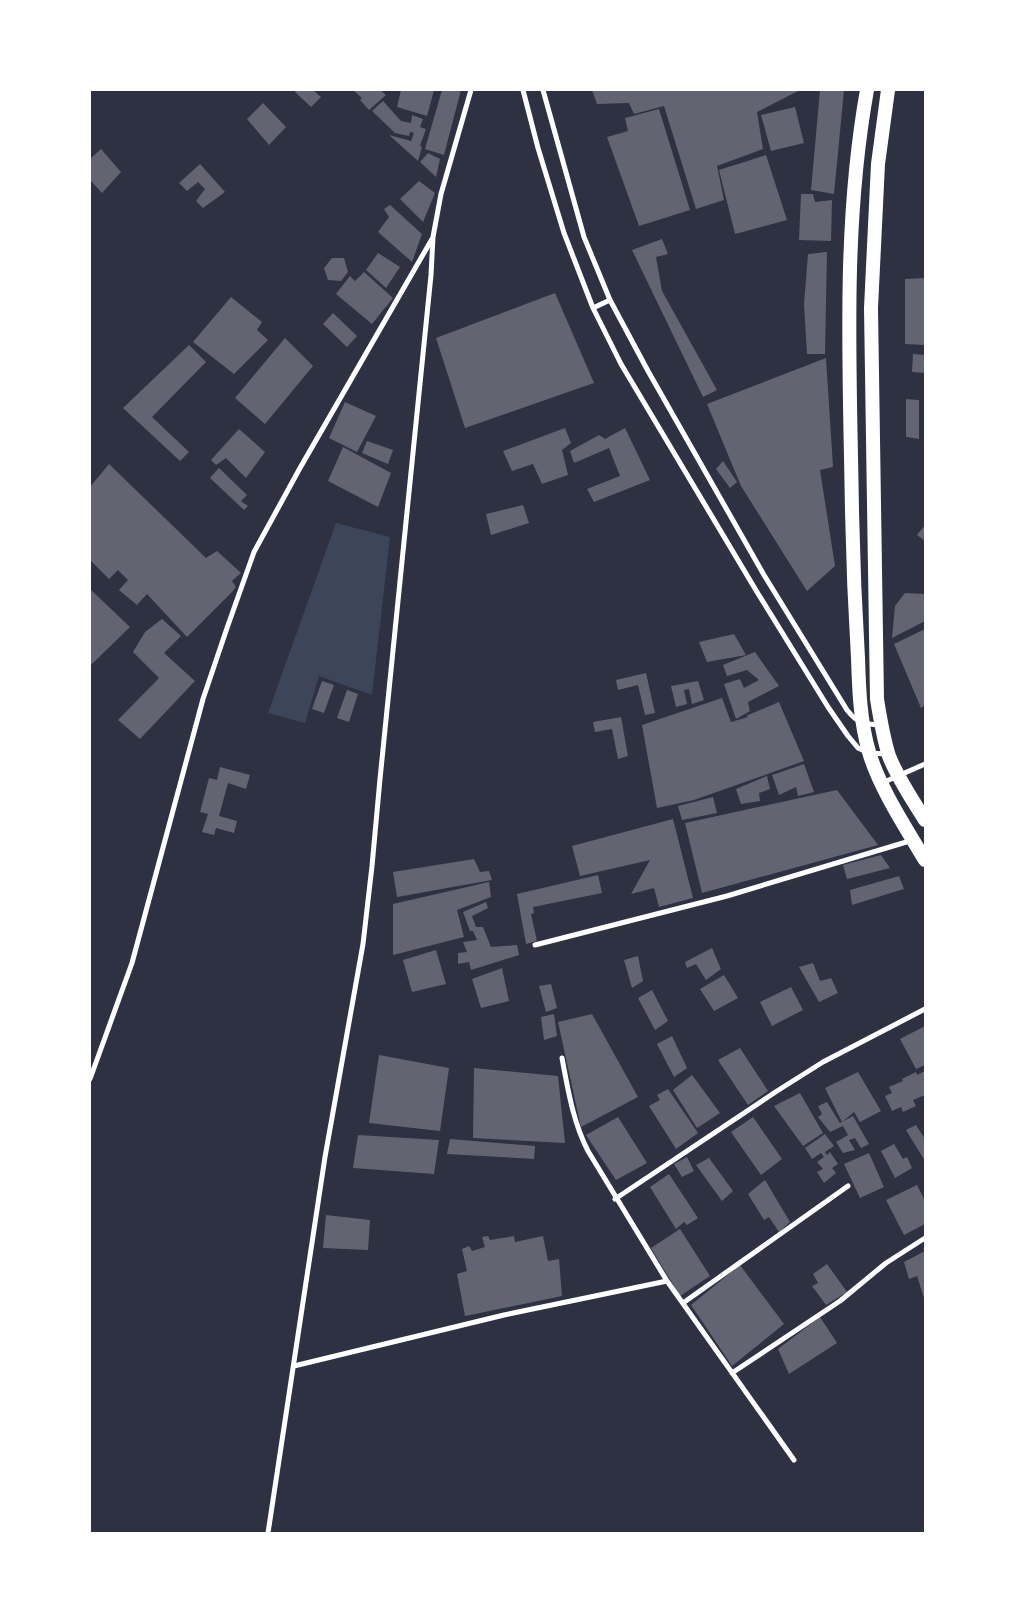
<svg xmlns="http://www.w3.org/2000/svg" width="1015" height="1623" font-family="Figtree,sans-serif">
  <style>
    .green { fill: #3c4559 }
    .building { fill: #626471 }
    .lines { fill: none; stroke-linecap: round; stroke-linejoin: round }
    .minor { stroke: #fff; stroke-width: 5 }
    .trunk { stroke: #fff; stroke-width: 14 }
  </style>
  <rect width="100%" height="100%" fill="#2d3142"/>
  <path class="green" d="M336,523L390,537L372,695L319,676L305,723L268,713Z"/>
  <path class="building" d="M297,90H313L321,97L311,107L295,92Z
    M353,90H380L386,95L369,110L360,100L362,98Z
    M401,90H434L427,116L397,107Z
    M442,90H461L444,155L425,149Z
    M592,90H800L757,112L763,149L717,166L724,200L696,209L664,106L634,114L629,103L597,104Z
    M820,90H844L834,194L811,190Z
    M383,101L401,121L411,123L412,115L423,119L420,127L426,129L420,146L422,147L418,161L389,135L411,141L414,133L410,132L409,136L395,133L372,111Z
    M263,103L286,127L269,145L247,119Z
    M795,107L804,143L771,151L761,115Z
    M659,109L690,210L639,226L607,137L628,131L625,118Z
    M101,149L121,172L102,193L90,180V159Z
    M428,153L440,159L436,177L420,162Z
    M766,155L787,220L735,234L719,170Z
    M200,164L225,192L203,208L196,201L205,189L198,182L187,191L179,183Z
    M419,181L435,193L423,222L400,199Z
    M801,194H813L815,202L832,200L831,241L799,240Z
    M390,205L422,234L412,262L378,232L389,217L384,209Z
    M662,239L668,254L656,257L662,291L717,390L703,397L632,250Z
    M827,252L825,354H807L804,304L808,254Z
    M378,253L400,267L386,288L366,270Z
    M332,258H344L348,272L341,281L328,280L324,268Z
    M364,272L393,298L372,324L336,294L350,276L355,281Z
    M925,278V345L905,344V279Z
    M555,293L594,383L465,428L436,338Z
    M231,297L262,322L257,330L268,340L234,374L193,342Z
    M333,313L357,336L347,347L323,324Z
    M285,338L313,366L265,424L235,398Z
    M189,345L206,362L152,417L189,452L180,461L123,408Z
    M913,354L925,355V373L912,372Z
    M826,358L833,467L820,470L835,566L807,591L741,486L707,404Z
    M906,399L919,400V439L906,437Z
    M345,402L376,416L357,452L329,438Z
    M565,428L571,443L562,450L568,475L542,484L533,464L512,471L503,451Z
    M625,428L650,480L594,502L587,489L620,476L609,448L574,463L570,451L599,435L605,439Z
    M239,429L265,452L246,478L226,458L216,465L211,460Z
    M367,441L393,450L388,464L362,453Z
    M343,447L391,473L378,507L328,481Z
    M723,461L737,482L730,488L716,469Z
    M109,464L206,558L217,551L241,573L232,581L236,587L232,592L187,637L147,594L137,605L119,590L128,580L118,570L109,579L90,560V487Z
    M219,468L247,495L241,501L248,506L244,510L210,478Z
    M523,505L529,523L491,535L486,514Z
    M925,525V541L917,535Z
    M90,589L130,627L92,664L90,662Z
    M905,593L925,594V621L892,638L895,606Z
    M162,619L181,636L164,653L195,681L140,739L118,720L159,678L133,652L145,632Z
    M925,629V705L921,708L894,644Z
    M734,634L746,655L707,662L699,642Z
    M755,652L779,686L748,702L750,711L736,719L724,684L740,679L744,688L759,680L747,670L727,676L723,665Z
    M646,673L655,713L645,715L638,685L618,690L616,680Z
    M322,681L334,685L324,713L312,709Z
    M698,681L704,700L692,704L689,689L684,690L687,704L676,707L671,686Z
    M347,690L358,694L349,722L337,718Z
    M722,698L731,722L748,717L746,716L779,702L804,761L694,800L657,808L642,725Z
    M621,717L628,756L618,759L612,729L595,732L593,722Z
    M804,764L814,792L798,796L796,787L779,795L772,775Z
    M220,767L250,775L246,789L228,783L219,816L237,821L234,833L216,828L214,835L202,832L208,814L200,812L209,778L217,780Z
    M767,776L770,789L759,793L760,801L741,804L736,789Z
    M837,790L878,845L702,893L685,823Z
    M713,797L717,813L682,820L678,806Z
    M673,819L693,898L659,907L654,888L631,894L650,860L580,876L572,846Z
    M881,855L890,868L847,879L843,865Z
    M474,859L480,872L489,871L492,880L397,897L393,872Z
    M598,875L602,893L533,907L534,913L531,914L537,941L526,944L517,894Z
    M899,876L904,889L852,905L850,890Z
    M489,882L491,897L457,910L464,937L393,955V904Z
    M486,902L488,908L472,916L476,927H483L491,947L517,945L519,955L471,970L469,962L458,964V953L467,952L463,942L477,940L473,931H470L463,912Z
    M712,948L721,969L706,980L696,964L687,968L685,962Z
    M436,950L446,984L412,992L403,960Z
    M638,956L643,981L632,988L624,960Z
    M813,963L820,981L831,978L838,993L819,1002L799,967Z
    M502,968L509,1001L481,1008L472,979Z
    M724,975L738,998L714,1011L700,989Z
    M551,984L557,1008L546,1012L539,986Z
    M791,987L803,1010L772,1026L760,1002Z
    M652,990L668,1021L655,1030L638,998Z
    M554,1014L557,1036L544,1040L541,1017Z
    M592,1014L638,1097L581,1127L558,1022Z
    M925,1026V1065L916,1069L900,1039Z
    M672,1036L687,1068L674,1077L657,1044Z
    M740,1048L768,1091L748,1105L718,1060Z
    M379,1055L449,1068L440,1131L369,1123Z
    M474,1068L558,1076L565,1143L473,1138Z
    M925,1071V1095L913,1100L916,1106L903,1112L901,1107L892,1111L885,1096L892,1093L889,1087L903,1081L902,1079L916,1072L917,1075Z
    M858,1072L881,1111L860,1122L854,1112L842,1122L825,1088Z
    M692,1075L720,1113L697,1128L673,1090Z
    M668,1089L698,1133L676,1149L649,1106L660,1100L657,1095Z
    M800,1093L823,1133L803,1146L774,1106Z
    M827,1102L840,1123L838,1124L853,1116L869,1144L861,1148L855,1138L849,1140L855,1150L843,1153L836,1142L848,1135L843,1126L830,1132L818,1117L822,1114L818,1106Z
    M618,1117L647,1163L616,1180L586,1135Z
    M753,1117L782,1159L761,1175L731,1132Z
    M916,1125L925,1139V1161L906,1130Z
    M825,1134L834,1146L825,1152L827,1155L830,1152L838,1164L832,1168L836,1173L824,1183L817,1172L823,1169L817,1162L824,1157L821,1153L812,1159L805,1148Z
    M358,1135L439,1140L434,1174L353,1168Z
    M450,1139L535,1146L534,1159L447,1154Z
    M894,1144L903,1159L907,1157L912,1168L895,1178L881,1151Z
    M869,1153L884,1187L860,1198L844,1164Z
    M687,1157L694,1171L682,1177L674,1164Z
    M709,1158L733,1191L722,1201L696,1165Z
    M669,1174L698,1218L687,1225L684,1222L676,1229L650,1187Z
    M765,1180L790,1222L779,1232L769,1217L764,1220L748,1194Z
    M917,1185L925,1201V1224L904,1235L886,1200Z
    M326,1215L370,1220L368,1250L323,1248Z
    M680,1229L710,1276L680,1296L651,1248Z
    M488,1236L490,1240L514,1236L515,1242L543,1236L548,1261L559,1259L562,1296L465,1316L457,1274L467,1271L462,1249L469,1246L472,1251L485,1247L482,1237Z
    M925,1251V1301L917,1276L909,1279L904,1262Z
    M827,1264L847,1292L826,1305L812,1286L818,1283L813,1274Z
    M740,1265L784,1324L732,1366L691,1305Z
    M820,1317L837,1343L789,1374L778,1349Z"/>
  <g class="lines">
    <path class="minor" d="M523,90L538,148L564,233L593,308L621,364L757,592L828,707L848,736L858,748L869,753L886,754
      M543,90L584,237L610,300L648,371L764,575L847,710C858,724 864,724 881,725
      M593,308L610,300
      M882,783L925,764
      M535,945L727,896L913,840
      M562,1058C568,1090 573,1122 588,1151L667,1281L794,1460
      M90,1079L132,963L203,699L227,628L254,552L300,468L432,239
      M615,1199L777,1091L823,1062L925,1009
      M683,1303L848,1186
      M294,1366L504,1315L667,1281
      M732,1373L840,1301L886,1263L925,1238
      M268,1533L325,1157L363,944L372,866L380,779L431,275L433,237L441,194L471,90"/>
    <path class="trunk" d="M867,90C842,229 850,371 852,512C853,560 855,609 858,658C859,689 860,721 869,752C879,787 906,828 925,860
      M888,90L878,164L871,308L877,699C880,718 883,737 889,756C898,779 912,799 925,820"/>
  </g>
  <rect width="1015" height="1623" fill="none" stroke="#ffffff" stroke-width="182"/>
</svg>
